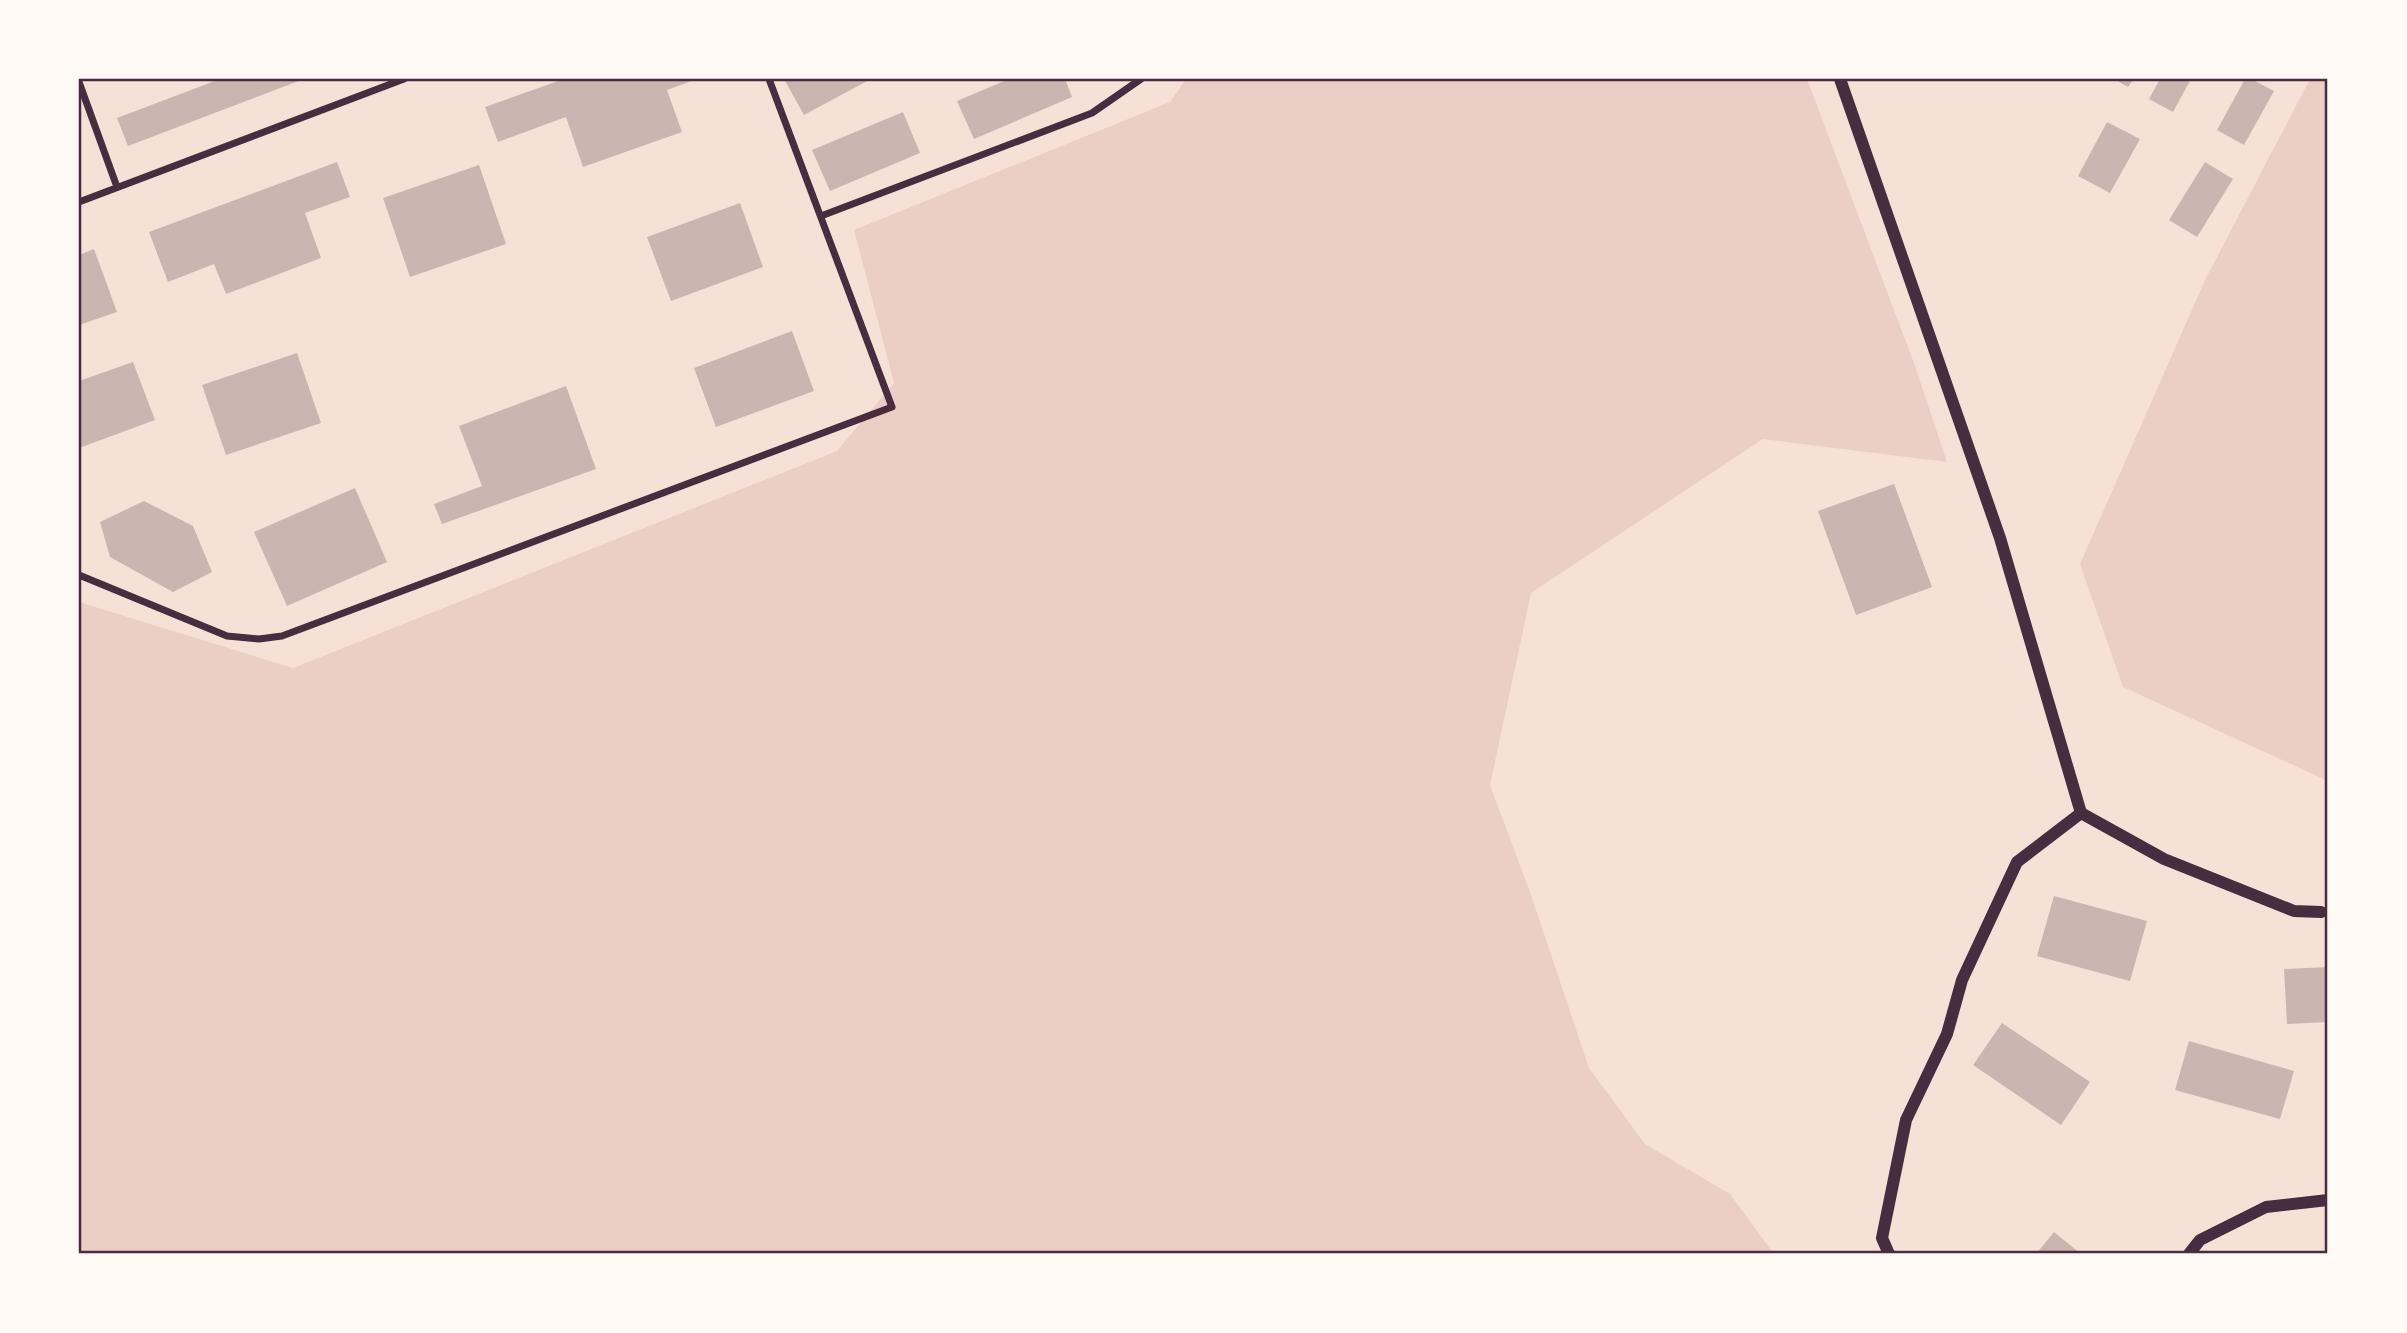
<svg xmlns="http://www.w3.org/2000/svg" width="2407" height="1333" font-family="Montserrat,sans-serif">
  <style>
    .green { fill: #ebcfc5 }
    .building { fill: #ccb4b1 }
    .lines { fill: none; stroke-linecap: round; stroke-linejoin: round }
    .minor { stroke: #4a2c40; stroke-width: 7 }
    .tertiary { stroke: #4a2c40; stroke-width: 12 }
    .neatline { fill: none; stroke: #4a2c40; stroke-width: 2.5 }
  </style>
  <rect width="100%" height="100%" fill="#f7e1d7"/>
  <path class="green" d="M1186,79H1807L1914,363L1947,462L1763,439L1531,593L1490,785L1530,892L1589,1068L1645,1144L1730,1194L1774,1254H79V602L293,668L837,451L894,383L854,230L1170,102Z
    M2310,79H2328V781L2123,687L2080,564L2205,280Z"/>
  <path class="building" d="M220,79H304L128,146L117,118Z
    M564,79H697L667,90L682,132L583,167L566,117L498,142L485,107Z
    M784,79H871L804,115Z
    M1009,79H1065L1072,97L974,139L957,101Z
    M2114,79H2134L2128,87Z
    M2160,79H2191L2173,112L2149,99Z
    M2245,79H2251L2274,91L2244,145L2217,130Z
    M903,112L920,153L830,191L812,150Z
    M2107,122L2140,139L2110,193L2078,176Z
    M337,162L350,197L305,213L321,258L226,294L214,264L168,282L149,232Z
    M2205,162L2233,179L2197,237L2169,220Z
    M479,165L506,244L410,277L383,198Z
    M740,203L763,267L671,301L647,237Z
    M94,249L117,312L79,325V255Z
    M792,331L814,391L716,427L694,368Z
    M297,353L321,423L226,455L202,385Z
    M133,362L155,420L79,448V381Z
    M566,386L596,469L442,524L434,504L482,486L459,426Z
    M1894,484L1932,587L1856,615L1818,511Z
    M355,488L387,562L287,606L254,532Z
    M144,501L193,526L212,572L173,592L110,557L100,522Z
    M2054,896L2147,921L2130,981L2037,956Z
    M2328,967V1022L2287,1024L2284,969Z
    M2002,1023L2090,1082L2061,1125L1973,1065Z
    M2189,1041L2294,1071L2280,1119L2175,1090Z
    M2054,1232L2081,1254H2036Z"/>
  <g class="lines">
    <path class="minor" d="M79,82L117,187
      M79,202L404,79
      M821,216L1092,113L1141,79
      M79,575L227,636L259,639L282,636L892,407L769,79"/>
    <path class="tertiary" d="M1840,79L2000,538L2081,813L2017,862L1962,980L1947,1034L1906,1120L1882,1238L1889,1254
      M2081,813L2164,859L2294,911L2321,912
      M2189,1254L2200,1240L2266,1207L2328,1200"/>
  </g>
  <rect width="2407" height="1333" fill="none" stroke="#fffaf5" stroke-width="161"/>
  <rect x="80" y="80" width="2246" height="1172" class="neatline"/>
</svg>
